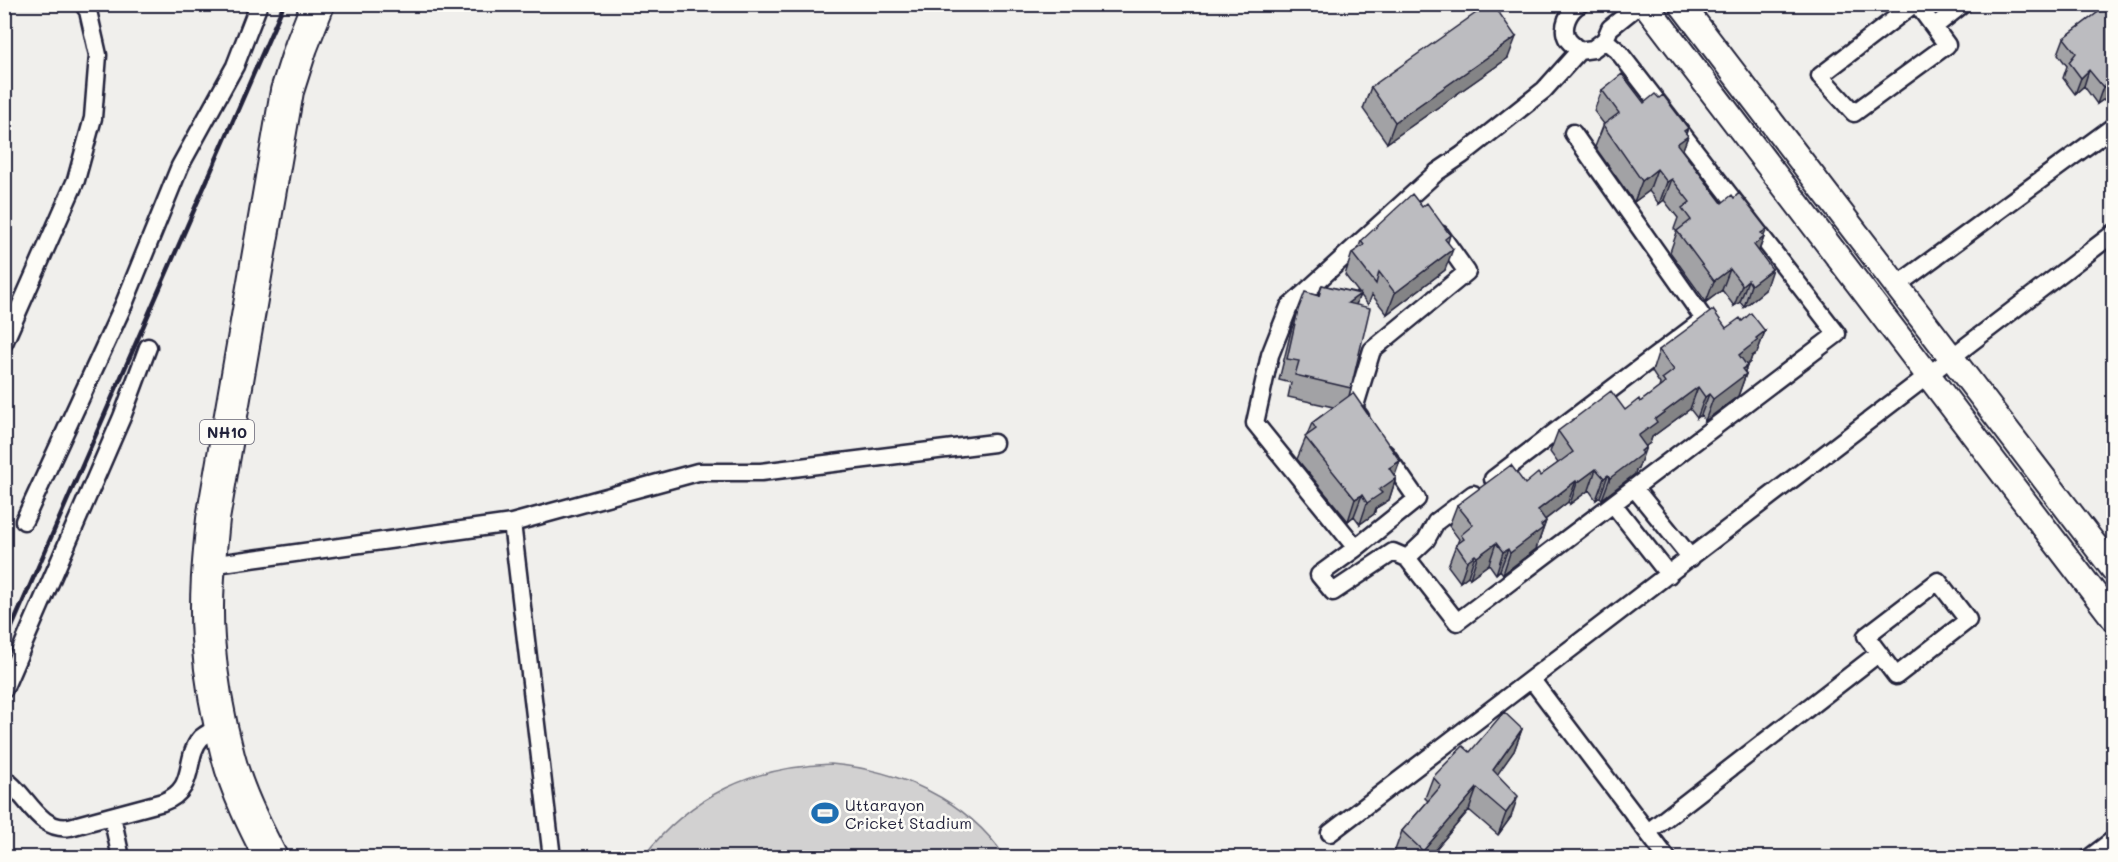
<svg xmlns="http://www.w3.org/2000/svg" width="2118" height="862" font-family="Mali,sans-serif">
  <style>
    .green { fill: #d2d1d1; stroke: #7a7a86; stroke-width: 1.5 }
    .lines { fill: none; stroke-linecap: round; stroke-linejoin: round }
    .street-casing { stroke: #22223b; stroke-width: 21 }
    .secondary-casing { stroke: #22223b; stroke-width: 28 }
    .highway-casing { stroke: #22223b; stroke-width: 36 }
    .street { stroke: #fdfcf7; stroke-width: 16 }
    .secondary { stroke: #fdfcf7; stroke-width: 24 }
    .highway { stroke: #fdfcf7; stroke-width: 32 }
    .rail { stroke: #22223b; stroke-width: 4.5 }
    .wall { fill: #a2a2a5; stroke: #22223b; stroke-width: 1.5 }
    .shaded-wall { fill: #848486; stroke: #22223b; stroke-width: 1.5 }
    .building { fill: #bcbcc0; stroke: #22223b; stroke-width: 1.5 }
    .labels { text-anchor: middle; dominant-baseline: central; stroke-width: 5; stroke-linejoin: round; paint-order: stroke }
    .shield { fill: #fdfcf7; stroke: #646373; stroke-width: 1.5 }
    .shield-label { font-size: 15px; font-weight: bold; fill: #22223b }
    .poi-label { font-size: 16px; fill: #22223b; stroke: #fdfcf7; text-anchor: start }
  </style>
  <rect width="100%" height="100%" fill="#f0efec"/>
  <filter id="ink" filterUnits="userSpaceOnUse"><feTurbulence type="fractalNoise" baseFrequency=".0167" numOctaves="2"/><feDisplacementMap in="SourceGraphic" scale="12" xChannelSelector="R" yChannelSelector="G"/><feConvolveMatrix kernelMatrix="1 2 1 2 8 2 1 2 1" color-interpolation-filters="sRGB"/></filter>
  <g filter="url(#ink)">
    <path class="green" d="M831,764C899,770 966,799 1005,857H643C692,794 753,767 831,764Z"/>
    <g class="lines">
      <defs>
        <path id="street" d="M1914,4L1820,76L1854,113L1947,45L1917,4
          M1934,27L1963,4
          M1605,40L1618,51L1837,334L1457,622L1407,558L1393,552L1333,592L1319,575L1356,548L1255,423L1270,355L1289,307L1437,172L1462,155L1544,90L1579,51L1593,49L1605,40L1610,28L1640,4
          M1579,51C1576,47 1571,44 1568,40C1560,27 1569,10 1580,4
          M1896,286L2114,126
          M4,343L76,180L93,118L98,55L88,11L83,4
          M1360,417L1354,409L1372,350L1467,272L1440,234
          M1493,479L1704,319L1573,133
          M1635,489L1691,558
          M1614,505L1669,575
          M24,521L124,304L180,166L235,66L259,4
          M512,523L552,858
          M1356,548L1417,499L1385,453
          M1407,558L1426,540L1436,522L1473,494
          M209,565L512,523L698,472H761L994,443
          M1938,581L1968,620L1896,676L1866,636Z
          M1532,680L1667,858
          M4,689L122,417L148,347
          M4,779C27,793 38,832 70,827L163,802C198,789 183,758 201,738C207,733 215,729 222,726
          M112,816L121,858
          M1648,832L1879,653
          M1330,833L2114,233
          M2089,858L2114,839"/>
        <path id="secondary" d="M1645,4L2114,619
          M1681,4L2114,570"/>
        <path id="highway" d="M271,858C254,825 237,791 228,756C218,718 211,678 208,639C205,599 209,559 213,519L287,91L301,47L318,4"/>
      </defs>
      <use href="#street" class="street-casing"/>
      <use href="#secondary" class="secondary-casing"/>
      <use href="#highway" class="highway-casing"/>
      <use href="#street" class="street"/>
      <use href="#secondary" class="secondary"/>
      <use href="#highway" class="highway"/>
      <path class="rail" d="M4,645L284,4"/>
    </g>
    <path class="wall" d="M2102,4H2112L2114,6V92L2097,104L2084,86L2075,94L2063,78L2067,66L2058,54L2064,38L2104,8Z
      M1508,58L1387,143L1363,109L1371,87Z
      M1602,90L1644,103L1659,98L1688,128L1686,134L1688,136L1682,151L1722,203L1764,237L1759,251L1765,290L1744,307L1740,302L1734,306L1722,290L1706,302L1670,252L1677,232L1674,229L1678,218L1664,200L1659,204L1649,191L1634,202L1595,147L1604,124L1594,111Z
      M1422,207L1450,235L1448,242L1445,270L1387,314L1372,295L1368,305L1360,294L1356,305L1351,388L1349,396L1396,478L1389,500L1376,508L1374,514L1360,524L1354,516L1348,521L1297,459L1312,423L1333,407L1288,397L1291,383L1279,380L1291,331L1298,310L1318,295L1322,285L1359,293L1345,275L1352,253L1358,249L1361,241Z
      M1742,321L1765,331L1757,353L1752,356L1750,362L1747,365V366L1745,372L1746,374L1738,396L1705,421L1701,415L1697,418L1690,409L1652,437L1650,443L1645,446L1638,469L1636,470L1635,474L1602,499L1600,497L1596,500L1589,490L1570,504L1568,502L1545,520L1546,521L1536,549L1503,574L1500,570L1496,574L1489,564L1470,578L1468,576L1460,582L1448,566L1456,545L1457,544L1459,539L1449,526L1457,505L1525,484L1540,476L1558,463L1550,452L1558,431L1625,410L1640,402L1659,388L1660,384L1652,372L1659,350L1726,328Z
      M1522,729L1514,751L1497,774L1511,817L1498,835L1469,810L1428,858H1399L1394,853L1402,831L1428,801L1425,798L1433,777L1470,752Z"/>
    <path class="shaded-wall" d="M1516,37L1508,58L1387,143L1395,122Z
      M2089,70L2084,86L2075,94L2081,78Z
      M2114,80V92L2097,104L2103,87Z
      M1688,128L1684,138L1688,136L1680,157L1677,144L1684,131Z
      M1657,169L1649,191L1634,202L1642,181Z
      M1672,179L1664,200L1659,204L1667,182Z
      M1767,229L1763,238L1764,237L1756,258L1754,245L1761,233Z
      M1453,249L1445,270L1387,314L1395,293Z
      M1730,269L1722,290L1706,302L1714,281Z
      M1772,269L1765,290L1744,307L1751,285Z
      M1748,280L1740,302L1734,306L1742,285Z
      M1360,294L1352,315L1348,303Z
      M1765,331L1757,353L1752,356L1750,362L1731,376L1739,355L1756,338Z
      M1747,366L1743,376L1746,374L1738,396L1705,421L1713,399L1742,369Z
      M1698,387L1690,409L1652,437L1650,443L1630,458L1638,436L1655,419Z
      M1709,394L1701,415L1697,418L1705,397Z
      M1646,447L1638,469L1636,470L1635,474L1602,499L1610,478Z
      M1400,461L1393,481L1396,478L1389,500L1376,508L1374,514L1360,524L1367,503L1389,468Z
      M1596,469L1589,490L1570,504L1577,483Z
      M1608,475L1600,497L1596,500L1604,478Z
      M1576,481L1568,502L1530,531L1538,510Z
      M1362,495L1354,516L1348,521L1355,499Z
      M1546,521L1536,549L1503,574L1510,553Z
      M1496,543L1489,564L1470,578L1477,557Z
      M1508,549L1500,570L1496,574L1503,552Z
      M1475,555L1468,576L1460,582L1467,561Z
      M1522,729L1514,751L1485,792L1493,770Z
      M1477,788L1469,810L1428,858H1420L1423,851Z
      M1518,796L1511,817L1498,835L1506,813Z"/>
    <path class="building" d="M1489,4H1493L1516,37L1395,122L1371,87Z
      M2109,4H2112L2114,6V80L2103,87L2089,70L2081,78L2069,62L2076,53L2064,38Z
      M1622,74L1644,103L1655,94L1659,98L1663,95L1688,128L1684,131L1688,136L1677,144L1722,203L1732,195L1734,198L1739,193L1767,229L1761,233L1764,237L1754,245L1772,269L1751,285L1748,280L1742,285L1730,269L1714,281L1677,231L1691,220L1682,208L1690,202L1672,179L1667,182L1657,169L1642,181L1603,125L1619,113L1602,90Z
      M1412,194L1422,207L1427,203L1450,235L1445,239L1453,249L1395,293L1379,272L1376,284L1352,253L1364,245L1361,241Z
      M1322,285L1360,294L1348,303L1370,308L1351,388L1295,375L1299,361L1287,359L1298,310L1305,292L1319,296Z
      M1713,310L1726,328L1740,318L1742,321L1751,313L1765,331L1756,338L1758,340L1739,355L1747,366L1742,369L1746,374L1713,399L1709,394L1705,397L1698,387L1655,419L1657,422L1638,436L1646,447L1641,451L1643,453L1610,478L1608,475L1604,478L1596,469L1577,483L1576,481L1538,510L1546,521L1541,525L1543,528L1510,553L1508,549L1503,552L1496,543L1477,557L1475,555L1467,561L1456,545L1464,539L1461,535L1473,525L1457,505L1511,465L1525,484L1538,473L1540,476L1561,461L1573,452L1558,431L1611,391L1625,410L1639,399L1640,402L1665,383L1662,379L1674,370L1659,350Z
      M1353,393L1400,461L1389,468L1396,478L1379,490L1382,493L1367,503L1362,495L1355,499L1305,437L1316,429L1312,423Z
      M1504,712L1522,729L1493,770L1518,796L1506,813L1477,788L1423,851L1402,831L1441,786L1433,777L1463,746L1470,752Z"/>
  </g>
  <defs>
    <symbol id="stadium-bare" viewBox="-9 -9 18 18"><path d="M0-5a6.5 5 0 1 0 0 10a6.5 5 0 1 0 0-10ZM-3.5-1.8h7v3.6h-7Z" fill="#1f6fb2" stroke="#fdfcf7" stroke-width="2.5" paint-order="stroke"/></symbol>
  </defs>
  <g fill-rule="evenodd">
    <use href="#stadium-bare" x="806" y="794" width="38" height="38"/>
  </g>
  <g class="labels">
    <rect class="shield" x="200" y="420" width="54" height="24" rx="4.5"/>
    <g class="shield-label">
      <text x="227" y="432">NH10</text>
    </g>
    <g class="poi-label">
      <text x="845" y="804">Uttarayon<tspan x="845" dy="18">Cricket Stadium</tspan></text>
    </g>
  </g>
  <rect width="2118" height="862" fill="none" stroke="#fdfcf7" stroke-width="24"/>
  <rect x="12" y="12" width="2094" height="838" fill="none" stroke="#22223b" stroke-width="2" filter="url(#ink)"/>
</svg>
